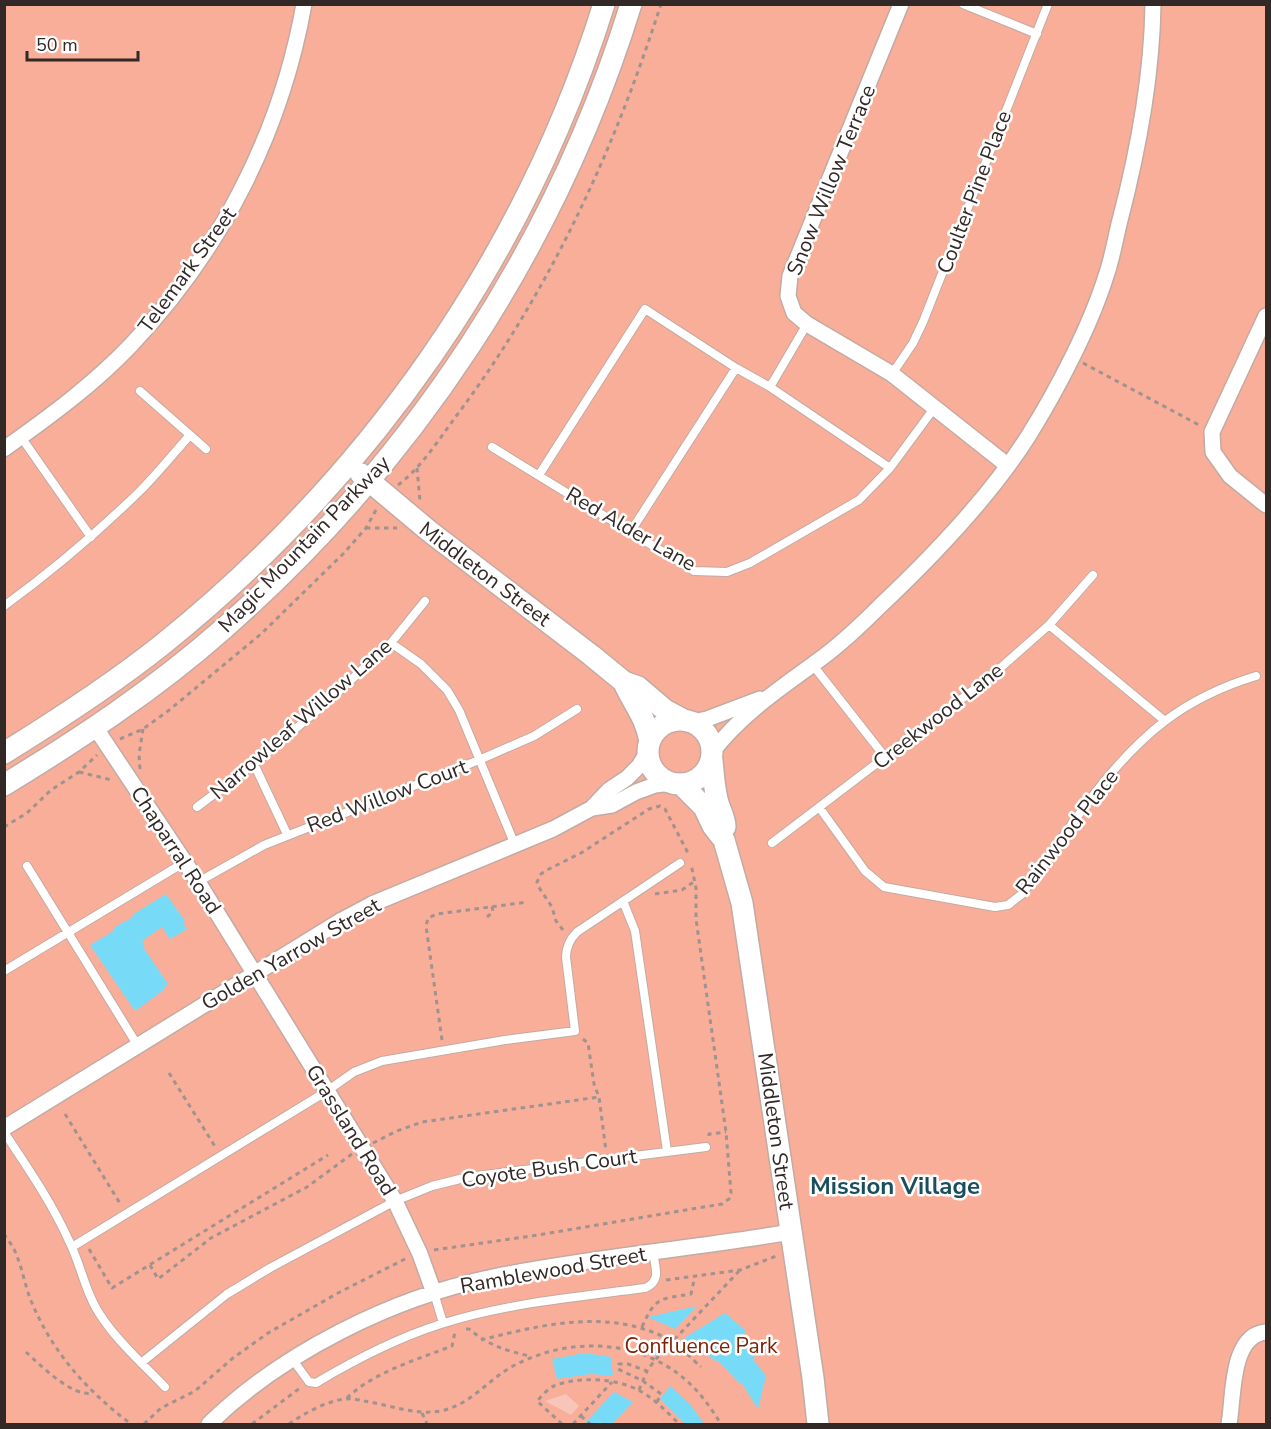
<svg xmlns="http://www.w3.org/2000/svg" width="1271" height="1429" font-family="'Nunito Sans',sans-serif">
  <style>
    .green { fill: #f9ae99 }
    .water { fill: #f8c6b8 }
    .building { fill: #77dbf7 }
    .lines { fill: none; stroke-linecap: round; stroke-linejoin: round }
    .lane-casing { stroke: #c3aaa3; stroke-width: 10 }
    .street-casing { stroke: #c3aaa3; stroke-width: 18 }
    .secondary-casing { stroke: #c3aaa3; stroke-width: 24 }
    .path { stroke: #a0928f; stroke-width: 3; stroke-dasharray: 4.5 4.5; stroke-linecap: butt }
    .lane { stroke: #fff; stroke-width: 8 }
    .street { stroke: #fff; stroke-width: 15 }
    .secondary { stroke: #fff; stroke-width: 21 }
    .labels { text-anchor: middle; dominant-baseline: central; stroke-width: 5; stroke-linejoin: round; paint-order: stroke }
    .street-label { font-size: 21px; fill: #322825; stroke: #fff }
    .park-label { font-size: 21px; fill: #7d2104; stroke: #fff }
    .quarter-label { font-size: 24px; font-weight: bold; fill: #194f5d; stroke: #fff }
  </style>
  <rect width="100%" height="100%" fill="#fdede9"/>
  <path class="green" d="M5,5H1266V1424H5Z"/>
  <path class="water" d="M566,1394L579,1406L571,1415L545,1401Z"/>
  <path class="building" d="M166,894L185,921L183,922L187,929L170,939L162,927L142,941L145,946L143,947L168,984L163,988L164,990L135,1011L90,945L115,930L113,928L133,917L132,915Z
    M697,1306L675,1329L648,1317Z
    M725,1313L746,1331L742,1336L757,1352L753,1359L766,1376L758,1409L741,1382L740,1384L718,1361L717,1362L684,1338Z
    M585,1353L611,1357L613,1376L591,1374L557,1379L552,1359Z
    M670,1386L690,1404L705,1425H686L660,1399Z
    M614,1392L633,1402L611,1425H583Z"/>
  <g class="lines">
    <defs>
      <path id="lane" d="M963,4L1037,34
        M892,374L913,343L923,322L1048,4
        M770,387L807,324
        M140,391L206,449
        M21,437L91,537
        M492,447L694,571L727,572L750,563L859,500L890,468L935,407
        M539,475L645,309L736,368L770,387L890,468
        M631,531L736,368
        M4,606C52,571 98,532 141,490C158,473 174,453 190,435
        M1049,625L1165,721
        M391,643L421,664L447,690L459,710L515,845
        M812,664L885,757
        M254,764L287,834
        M197,807L254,764L326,703L391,643L425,601
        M819,807L865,871L884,887L995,907L1008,905L1022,894C1065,836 1107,765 1165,721C1193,700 1223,686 1256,676
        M772,843L989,678L1049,625L1093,575
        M27,866L138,1046
        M198,882L264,845L479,760L534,736L577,709
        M623,901L635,931L667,1151
        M4,971L185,862
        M4,1132C28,1168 52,1203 70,1243C82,1268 86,1296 103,1319C120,1344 144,1365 165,1387
        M72,1247L327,1091L354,1072L382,1061L505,1040L575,1031L566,957C566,946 570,939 577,932L680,863
        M434,1293L443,1323
        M293,1360L309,1382L316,1383C356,1359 397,1338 441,1324C507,1303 577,1297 645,1288C662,1281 655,1267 653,1252
        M141,1363L227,1294L270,1268L395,1201L432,1186L468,1177L706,1147"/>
      <path id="street" d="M901,4L790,276L788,296L794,313L807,324L892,374L1007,465
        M1266,316L1212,432L1213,452L1230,476L1266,505
        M4,449C49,417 93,385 131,345C221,250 281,133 304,4
        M692,722L707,719L760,699
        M95,727L198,882L395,1201L420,1254L434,1293
        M713,751C743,712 784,686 823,657C843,642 862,624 880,606C933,556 990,497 1029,435C1057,390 1090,327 1106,276C1112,259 1115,241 1119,224C1138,152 1152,78 1153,4
        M592,808L612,805L636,792L655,785L671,783
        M4,1128L342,920L372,904L553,829L592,808L609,790L627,778L639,766L648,751
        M209,1424C283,1352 392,1298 493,1277C591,1257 692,1249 791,1232
        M1229,1424C1234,1397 1230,1335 1266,1332"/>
      <path id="secondary" d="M361,474L429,531L591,655L624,682L638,687L665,710L682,719
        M625,685C635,706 645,716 650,741
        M648 752a32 32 0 1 1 64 0a32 32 0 1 1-64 0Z
        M4,753C59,719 113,684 163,644C369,478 525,257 604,4
        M712,760C713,773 714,786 717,799C719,809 725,817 725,827
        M681,784L704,807L713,826L724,840L742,903L813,1378L818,1424
        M4,785C81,738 155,689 222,630C413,463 556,247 631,4"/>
    </defs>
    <use href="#lane" class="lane-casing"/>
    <use href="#street" class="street-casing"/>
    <use href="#secondary" class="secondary-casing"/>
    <path class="path" d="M1083,363L1199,425
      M417,468L420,501
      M398,485C422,467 439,439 457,415C549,292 614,151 661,4
      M366,528H397
      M120,739L143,729L168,711L261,634L343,554L366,528L376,510
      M140,769L139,755L143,729
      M79,772L112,780
      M4,827L27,813L51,790L79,772L97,755
      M655,894L682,890L695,881
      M487,917L493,912L492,906
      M563,930L556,921L552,907L538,886L537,882L541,874L545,871L581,853L649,809L660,806L665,809L689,855
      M583,1039L588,1043L594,1084L599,1097L606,1151
      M442,1040L426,926L428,918L437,914L528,902
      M169,1073L216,1148
      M65,1114L121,1205
      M709,1136V1134L726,1132
      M373,1143L397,1131L422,1122L599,1097
      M4,1234C8,1240 14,1247 16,1254C23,1270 25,1287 32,1303C53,1353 88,1392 131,1424
      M89,1249L112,1288L328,1155
      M434,1250L538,1235L722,1204L729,1199L731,1193L726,1132L696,919V888L691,864
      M150,1265L158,1279L211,1238L307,1187L352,1154
      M666,1280L740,1270L779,1255
      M642,1327C655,1297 660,1299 691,1294L695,1276
      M466,1329H469C488,1345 506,1351 530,1356
      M481,1340C543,1324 611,1308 670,1340C678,1344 693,1360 701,1367
      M26,1352C40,1365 73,1398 93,1393
      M639,1390L647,1371
      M347,1398C372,1373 418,1359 452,1346L455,1332H457
      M657,1402L661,1394L643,1381L618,1369L619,1364H628L647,1371L655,1360L740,1270
      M422,1413L427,1424
      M581,1416L590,1424
      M144,1424L161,1408L195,1391L233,1358L268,1333L338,1293L407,1258
      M252,1424L300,1388
      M289,1424C303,1414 328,1400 346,1399C352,1398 359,1400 364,1401C390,1405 419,1417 445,1410C473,1402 489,1379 513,1366C573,1334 650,1339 697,1391C707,1402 714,1413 721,1424
      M562,1424L537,1401C541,1397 548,1388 554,1386C578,1376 618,1378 640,1391C655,1399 667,1412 679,1424
      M573,1424L612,1382"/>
    <use href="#lane" class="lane"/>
    <use href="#street" class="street"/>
    <use href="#secondary" class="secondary"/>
  </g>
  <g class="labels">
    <g class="street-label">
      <text transform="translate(831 180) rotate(-68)">Snow Willow Terrace</text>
      <text transform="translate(974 192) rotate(-69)">Coulter Pine Place</text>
      <text transform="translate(187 270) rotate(-54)">Telemark Street</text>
      <text transform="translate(631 529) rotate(30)">Red Alder Lane</text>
      <text transform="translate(304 544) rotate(-46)">Magic Mountain Parkway</text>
      <text transform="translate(485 574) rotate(37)">Middleton Street</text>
      <text transform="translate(938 716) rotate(-38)">Creekwood Lane</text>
      <text transform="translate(301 719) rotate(-41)">Narrowleaf Willow Lane</text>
      <text transform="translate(387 796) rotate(-21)">Red Willow Court</text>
      <text transform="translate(1067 832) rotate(-52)">Rainwood Place</text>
      <text transform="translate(176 850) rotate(57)">Chaparral Road</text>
      <text transform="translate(291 954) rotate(-30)">Golden Yarrow Street</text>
      <text transform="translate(351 1130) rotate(58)">Grassland Road</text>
      <text transform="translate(776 1131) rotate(82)">Middleton Street</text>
      <text transform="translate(549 1168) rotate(-8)">Coyote Bush Court</text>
      <text transform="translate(553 1270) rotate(-10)">Ramblewood Street</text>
    </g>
    <g class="park-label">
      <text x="701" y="1346">Confluence Park</text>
    </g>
    <g class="quarter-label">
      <text x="895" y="1186">Mission Village</text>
    </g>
  </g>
  <rect width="1271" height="1429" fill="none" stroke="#322825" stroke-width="12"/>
  <path d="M27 51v9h111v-9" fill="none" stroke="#322825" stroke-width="3"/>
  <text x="36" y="51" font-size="18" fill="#322825" stroke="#ffffff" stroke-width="4.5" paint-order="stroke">50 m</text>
</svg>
